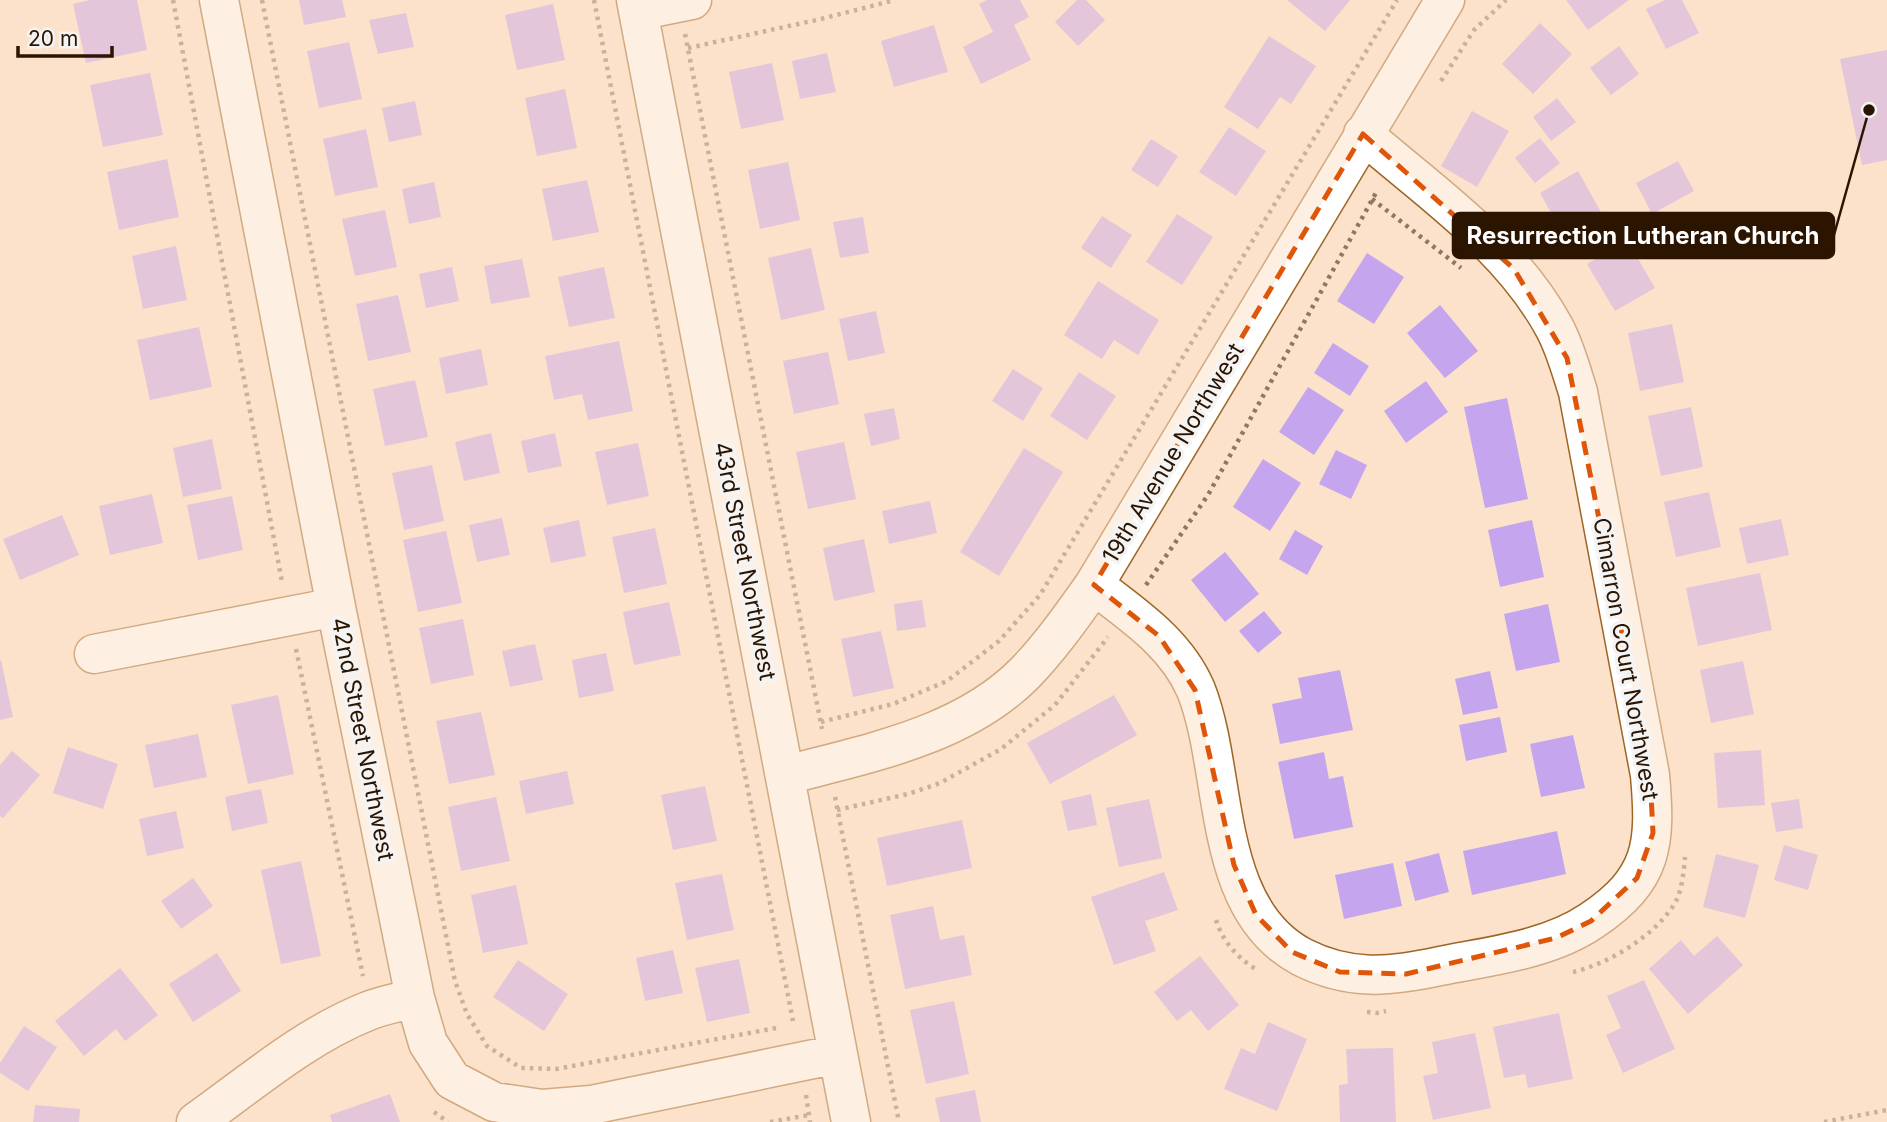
<svg xmlns="http://www.w3.org/2000/svg" width="1887" height="1122" font-family="Inter,sans-serif">
  <style>
    .building { fill: #c5a5ed }
    .lines { fill: none; stroke-linecap: round; stroke-linejoin: round }
    .minor-casing { stroke: #9f6526; stroke-width: 41 }
    .path { stroke: #8f7761; stroke-width: 4.5; stroke-dasharray: 3.5 5; stroke-linecap: butt }
    .minor { stroke: #fff; stroke-width: 38 }
    .marked { fill: none; stroke: #df560b; stroke-width: 5; stroke-dasharray: 14 9; stroke-linejoin: round }
    .labels { text-anchor: middle; dominant-baseline: central; stroke-width: 7; stroke-linejoin: round; paint-order: stroke }
    .street-label { font-size: 23px; fill: #2b1400; stroke: #f4f4f4 }
    .leader { fill: none; stroke: #2b1400; stroke-width: 2.5 }
    .callout-dot { fill: #2b1400; stroke: #f4f4f4; stroke-width: 2.5 }
    .callout { fill: #2b1400; stroke: #2b1400; stroke-width: 2.5 }
    .callout-label { font-size: 24px; text-anchor: middle; font-weight: bold; fill: #fff }
  </style>
  <rect width="100%" height="100%" fill="#fce2ca"/>
  <path class="building" d="M90,0H137L147,50L86,63L73,4Z
    M299,0H342L346,17L304,25Z
    M987,0H1020L1029,17L1014,25L1031,60L981,84L963,47L993,32L979,4Z
    M1077,0H1086L1105,20L1078,46L1055,22Z
    M1287,0H1350L1325,31Z
    M1566,0H1629L1588,30Z
    M1665,0H1682L1699,33L1666,49L1646,9Z
    M553,4L565,60L517,70L505,15Z
    M406,13L414,47L378,54L369,20Z
    M1540,23L1572,54L1533,94L1502,64Z
    M934,25L948,72L894,87L881,41Z
    M1269,36L1316,66L1291,104L1280,97L1258,129L1224,107Z
    M349,42L362,99L319,108L307,51Z
    M1619,46L1639,74L1611,95L1590,68Z
    M1887,50V160L1862,165L1840,59Z
    M827,53L836,92L800,99L792,61Z
    M772,63L784,120L741,129L729,72Z
    M150,73L163,135L103,147L90,85Z
    M565,89L577,148L537,156L525,98Z
    M1557,98L1576,122L1551,141L1533,117Z
    M415,101L422,135L389,142L382,108Z
    M1472,111L1509,131L1477,187L1441,166Z
    M1229,127L1266,151L1236,196L1199,172Z
    M366,129L378,187L335,196L323,139Z
    M1540,138L1560,163L1535,183L1515,158Z
    M1151,139L1178,156L1158,187L1131,170Z
    M167,159L179,217L119,230L107,172Z
    M1678,161L1694,191L1652,214L1636,183Z
    M788,162L800,220L760,229L748,170Z
    M1578,171L1606,221L1568,243L1540,193Z
    M587,180L599,232L553,241L542,189Z
    M434,182L441,217L409,224L402,189Z
    M385,210L397,267L355,276L342,219Z
    M1177,214L1213,237L1182,285L1146,262Z
    M1102,216L1132,235L1111,268L1081,248Z
    M863,217L869,253L840,258L833,222Z
    M1627,240L1655,288L1615,311L1587,264Z
    M176,246L187,300L143,309L132,256Z
    M811,248L825,310L781,320L768,258Z
    M1367,253L1404,277L1374,324L1337,301Z
    M522,259L530,297L491,304L484,266Z
    M452,267L459,301L426,308L419,274Z
    M604,267L615,318L569,327L558,277Z
    M1098,281L1159,320L1138,355L1114,340L1102,359L1064,335Z
    M398,295L411,352L368,361L356,304Z
    M1440,305L1478,351L1445,378L1407,333Z
    M876,311L885,353L848,361L839,319Z
    M1672,324L1684,382L1640,391L1628,333Z
    M199,327L212,387L150,400L137,340Z
    M619,341L633,411L588,420L582,394L554,400L545,356Z
    M1333,343L1369,366L1350,396L1314,373Z
    M481,349L488,385L446,394L439,358Z
    M828,352L839,404L794,414L783,361Z
    M1013,369L1043,388L1023,421L992,401Z
    M1079,372L1116,396L1087,440L1050,416Z
    M415,380L428,437L385,446L373,389Z
    M1426,381L1448,412L1406,443L1384,411Z
    M1308,387L1344,410L1314,455L1279,432Z
    M1507,398L1528,499L1485,508L1464,407Z
    M1691,407L1703,467L1661,476L1648,416Z
    M894,408L900,439L871,446L864,414Z
    M491,433L500,473L464,481L455,442Z
    M555,433L562,466L528,473L521,441Z
    M212,439L222,489L183,497L173,448Z
    M844,442L856,499L808,509L796,452Z
    M638,443L649,496L607,505L595,452Z
    M1024,448L1063,472L999,576L960,552Z
    M1336,450L1367,465L1351,499L1319,484Z
    M1263,459L1301,483L1270,531L1233,507Z
    M432,465L444,521L404,530L392,473Z
    M1709,492L1721,547L1676,557L1664,502Z
    M152,494L163,543L110,555L99,506Z
    M232,496L243,550L198,560L187,505Z
    M930,501L937,533L889,544L882,511Z
    M62,515L79,555L20,580L3,539Z
    M502,518L510,555L477,562L469,525Z
    M1781,519L1789,555L1747,564L1739,528Z
    M579,520L586,556L551,563L543,528Z
    M1532,520L1544,577L1500,587L1488,530Z
    M655,528L667,584L624,593L612,537Z
    M1295,530L1323,546L1307,575L1279,559Z
    M446,531L462,603L418,612L403,540Z
    M864,539L875,592L834,601L823,548Z
    M1225,552L1259,594L1225,622L1191,580Z
    M1760,573L1772,630L1698,646L1686,588Z
    M922,600L926,627L897,631L894,604Z
    M669,602L681,655L634,665L623,612Z
    M1548,604L1560,662L1516,671L1504,614Z
    M1264,611L1282,633L1258,653L1239,631Z
    M463,619L474,675L431,684L419,628Z
    M881,631L894,688L853,697L841,639Z
    M535,644L543,680L510,687L502,651Z
    M606,653L614,691L579,698L572,660Z
    M1,660L13,717L0,720V661Z
    M1743,661L1754,714L1711,723L1700,670Z
    M1340,670L1353,730L1280,744L1272,704L1302,698L1298,678Z
    M1490,671L1498,708L1463,715L1455,679Z
    M278,695L294,774L248,784L231,705Z
    M1114,695L1137,735L1050,784L1027,743Z
    M481,712L495,775L449,784L436,721Z
    M1500,717L1507,752L1466,761L1459,725Z
    M198,734L207,777L154,788L145,745Z
    M1573,735L1585,788L1541,797L1530,744Z
    M68,747L118,764L103,809L53,793Z
    M1761,750L1765,805L1718,808L1714,753Z
    M12,751L40,775L3,818L0,816V765Z
    M1324,752L1329,779L1343,776L1353,827L1294,839L1278,762Z
    M567,771L574,804L526,814L519,781Z
    M705,786L717,841L673,850L661,795Z
    M261,789L268,823L232,831L225,797Z
    M1091,794L1097,825L1068,831L1061,801Z
    M496,797L510,861L461,871L448,807Z
    M1149,799L1162,858L1119,867L1106,808Z
    M1799,799L1803,828L1776,832L1771,803Z
    M176,811L184,848L147,856L139,819Z
    M962,820L972,868L887,886L877,838Z
    M1557,831L1566,874L1472,895L1463,851Z
    M1784,845L1818,855L1808,890L1774,880Z
    M1439,853L1449,892L1415,901L1405,862Z
    M1716,854L1759,865L1745,918L1703,907Z
    M301,861L321,956L281,964L261,870Z
    M1393,863L1402,906L1344,919L1335,875Z
    M1164,872L1178,910L1145,921L1156,951L1114,965L1091,897Z
    M722,874L734,930L687,940L675,883Z
    M193,878L213,906L181,929L161,901Z
    M516,885L528,944L483,953L471,895Z
    M933,906L940,940L964,935L972,975L905,989L890,915Z
    M1717,936L1743,965L1688,1014L1649,969L1681,940L1694,956Z
    M673,950L683,993L645,1001L636,958Z
    M217,953L241,991L193,1022L169,984Z
    M1200,956L1239,1005L1208,1031L1191,1010L1177,1021L1154,992Z
    M739,959L750,1013L707,1022L695,968Z
    M518,960L568,994L544,1031L493,997Z
    M120,968L158,1015L125,1041L116,1029L84,1056L55,1021Z
    M1644,980L1675,1049L1623,1073L1606,1035L1621,1028L1607,996Z
    M954,1001L969,1074L926,1084L910,1010Z
    M1559,1013L1573,1079L1528,1088L1525,1074L1504,1078L1493,1027Z
    M1268,1022L1307,1039L1277,1111L1224,1089L1241,1048L1255,1054Z
    M24,1026L57,1047L28,1091L0,1073V1063Z
    M1475,1033L1491,1108L1433,1120L1423,1076L1438,1073L1432,1042Z
    M1393,1048L1396,1122H1340L1339,1085L1348,1084L1346,1049Z
    M975,1090L981,1122H940L935,1098Z
    M390,1094L400,1122H332L330,1115Z
    M35,1105L80,1109L79,1122H33Z"/>
  <g class="lines">
    <defs>
      <path id="minor" d="M219,0L336,607L415,998L428,1043L452,1080L494,1102L542,1109L591,1105L838,1054
        M636,0L851,1122
        M638,11L692,0
        M1094,585C1133,615 1176,643 1196,690C1229,774 1210,908 1302,957C1349,981 1390,977 1440,966C1490,956 1548,950 1591,921C1654,879 1656,844 1650,775L1578,392C1571,370 1565,347 1554,327C1510,246 1431,193 1363,134
        M94,654L336,607
        M787,775C868,753 963,736 1025,673C1051,646 1072,616 1094,585L1445,0
        M196,1122C251,1083 305,1036 368,1011C383,1005 400,1002 415,998"/>
    </defs>
    <use href="#minor" class="minor-casing"/>
    <path class="path" d="M173,0L282,582
      M262,0L455,981L467,1014L487,1046L521,1068L556,1069L776,1028
      M594,0L793,1021
      M685,34L822,729
      M688,48L821,19L895,0
      M1441,81L1474,30L1506,0
      M1372,199L1461,268
      M1146,585L1208,495L1377,191
      M296,649L363,976
      M821,722L893,704L947,681L999,641L1040,595L1397,0
      M835,797L899,1122
      M837,810L908,794L940,783L1001,749L1055,705L1108,637
      M1216,920C1222,940 1238,959 1256,969
      M1573,972C1609,964 1660,933 1677,899C1682,888 1684,870 1685,857
      M1367,1012L1377,1013L1386,1011
      M806,1095L810,1122
      M434,1112L448,1122
      M770,1122L809,1115
      M1824,1122L1887,1110"/>
    <use href="#minor" class="minor"/>
  </g>
  <path d="M0 0H1887V1122H0ZM1363,134L1514,269L1567,358L1650,775L1653,833L1637,878L1591,921L1556,938L1406,974L1340,972L1292,952L1256,915L1234,865L1195,690L1159,636L1094,585Z" fill="#fce2ca" fill-opacity=".55" fill-rule="evenodd"/>
  <path class="marked" d="M1363,134L1514,269L1567,358L1650,775L1653,833L1637,878L1591,921L1556,938L1406,974L1340,972L1292,952L1256,915L1234,865L1195,690L1159,636L1094,585Z"/>
  <g class="labels">
    <g class="street-label">
      <text transform="translate(1173 453) rotate(-59)">19th Avenue Northwest</text>
      <text transform="translate(745 561) rotate(79)">43rd Street Northwest</text>
      <text transform="translate(1626 659) rotate(80)">Cimarron Court Northwest</text>
      <text transform="translate(363 739) rotate(79)">42nd Street Northwest</text>
    </g>
  </g>
  <path class="leader" d="M1869 110L1834 235"/>
  <circle class="callout-dot" cx="1869" cy="110" r="7"/>
  <rect class="callout" x="1453" y="213" width="381" height="45" rx="7"/>
  <g class="callout-label">
    <text x="1643" y="244">Resurrection Lutheran Church</text>
  </g>
  <path d="M18 46v10h94v-10" fill="none" stroke="#2b1400" stroke-width="3.5"/>
  <text x="28" y="46" font-size="21" fill="#2b1400" stroke="#f4f4f4" stroke-width="5" paint-order="stroke">20 m</text>
</svg>
